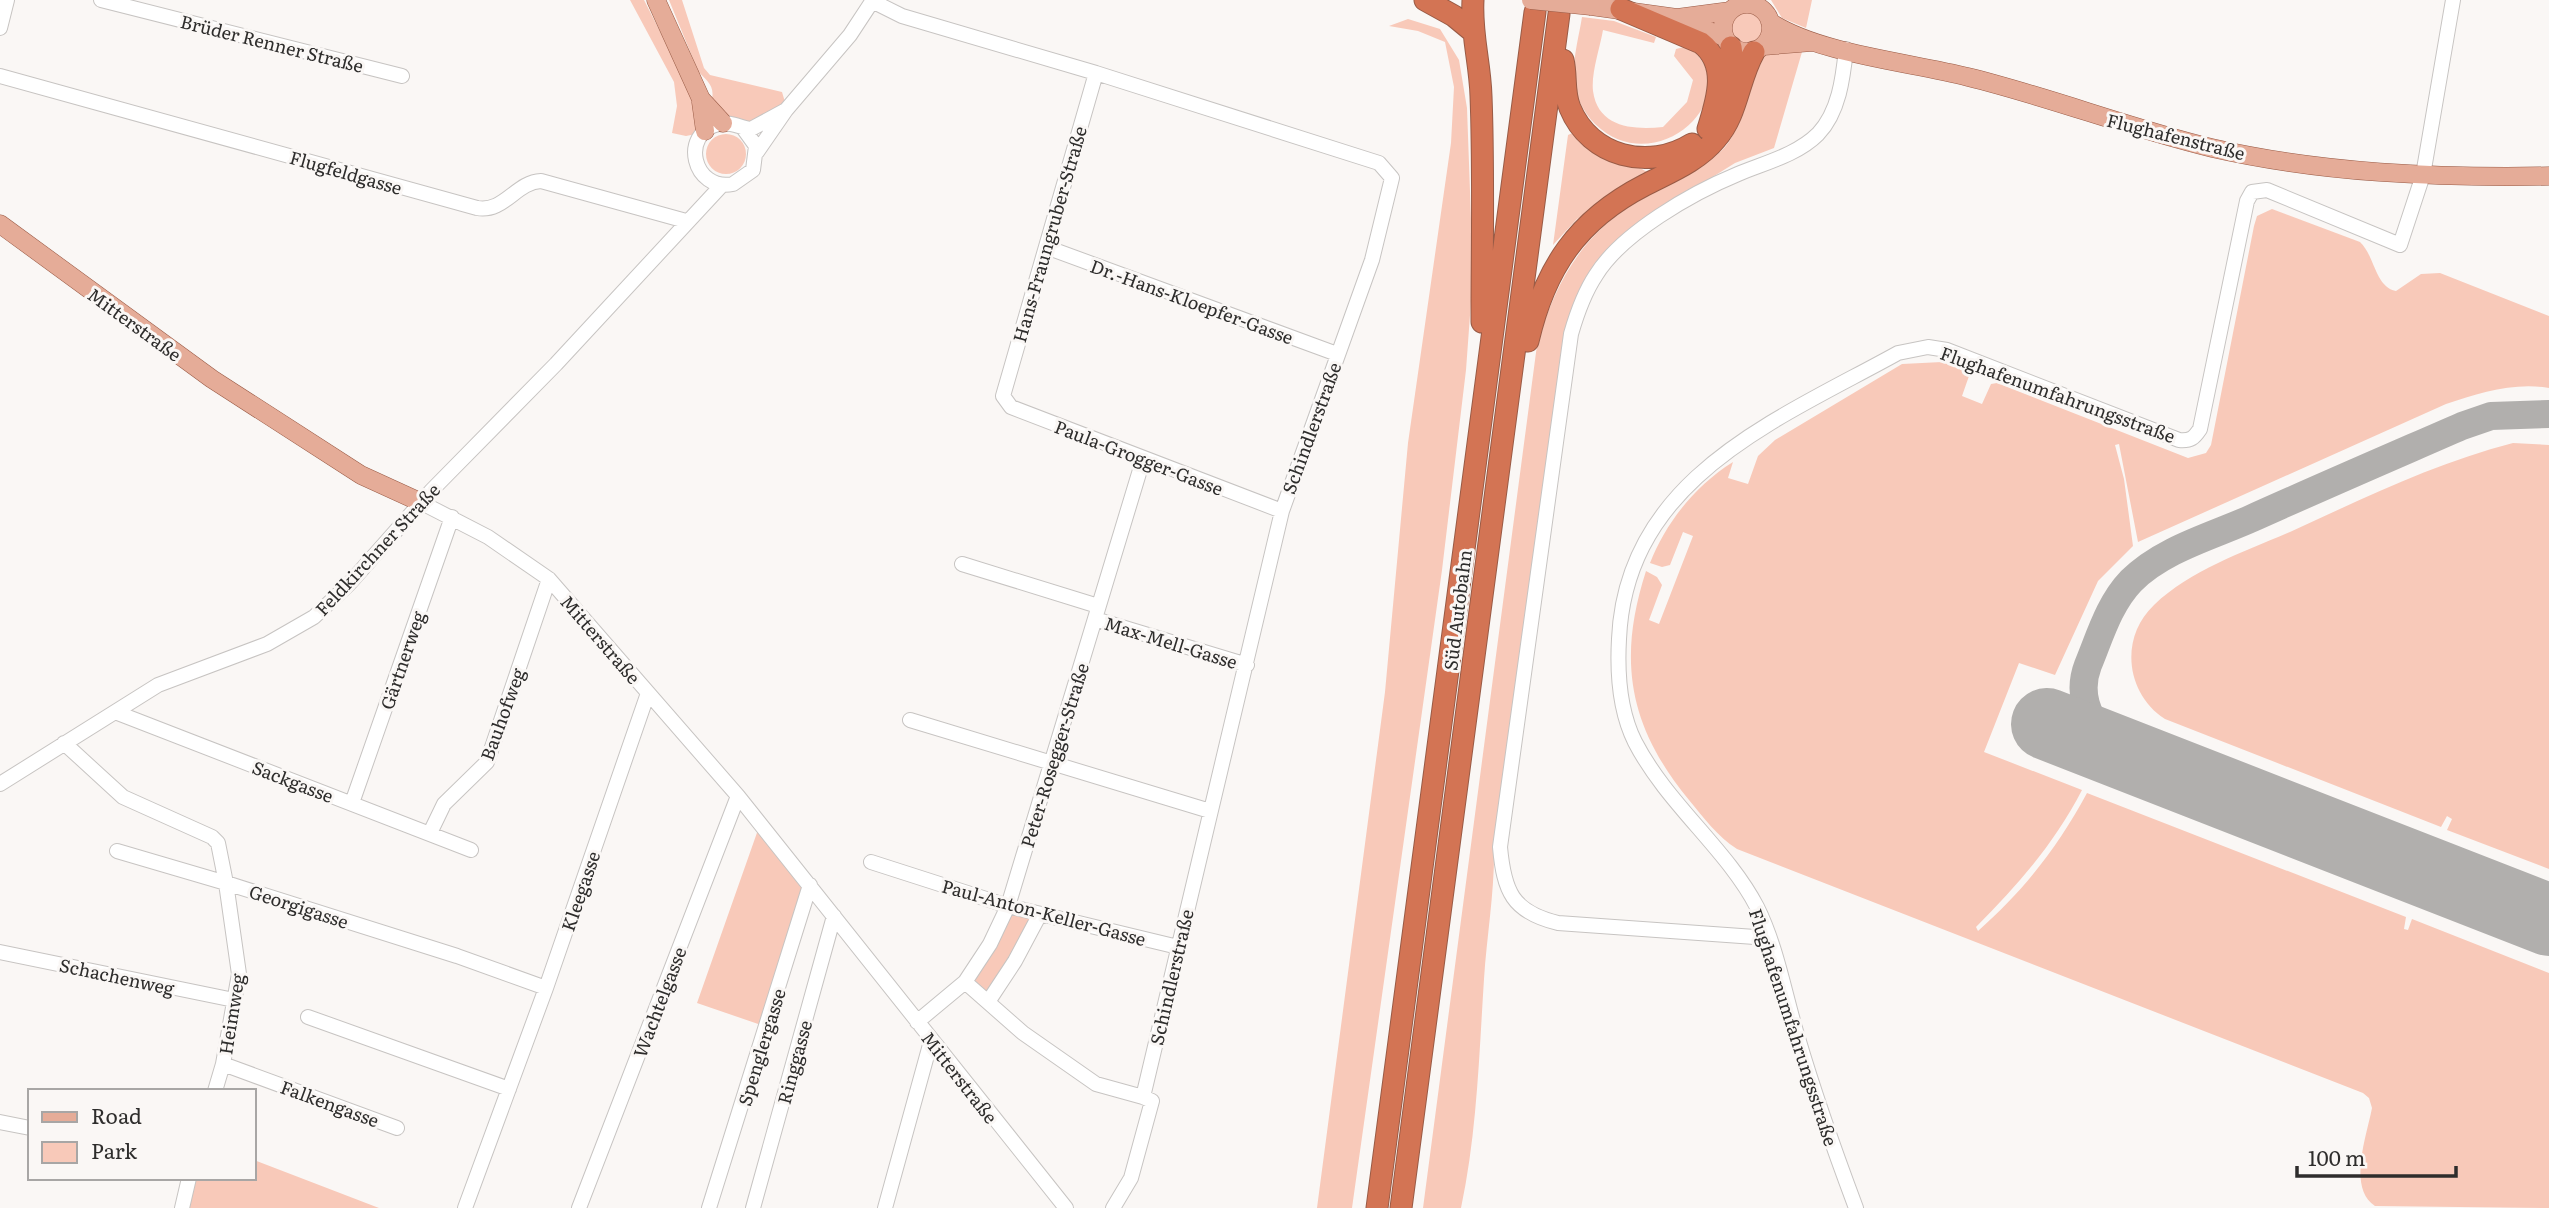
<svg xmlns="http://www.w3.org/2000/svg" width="2549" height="1208" font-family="Literata,serif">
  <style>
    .green { fill: #f8c9b9 }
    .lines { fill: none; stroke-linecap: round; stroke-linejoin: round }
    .taxiway { stroke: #b1afad; stroke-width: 28 }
    .runway { stroke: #b1afad; stroke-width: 72 }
    .minor-casing { stroke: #c7c4c2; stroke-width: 16 }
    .major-casing { stroke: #995b46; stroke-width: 19 }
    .highway-casing { stroke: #995b46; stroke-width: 23 }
    .minor { stroke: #fff; stroke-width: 14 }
    .major { stroke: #e5ac98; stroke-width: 18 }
    .highway { stroke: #d37454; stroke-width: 21 }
    .major-bridge-casing { stroke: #995b46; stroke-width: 19; stroke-linecap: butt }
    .major-bridge { stroke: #e5ac98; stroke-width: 18 }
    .labels { text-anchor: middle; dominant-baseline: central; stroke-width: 6; stroke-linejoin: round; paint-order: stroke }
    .street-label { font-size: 18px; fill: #2e2d2c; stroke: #faf7f5 }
  </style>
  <rect width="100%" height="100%" fill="#faf7f5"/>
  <path class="green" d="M630,0H644L694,98L700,114L696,134L686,136L672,133L677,106L674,82Z
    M669,0H682L704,68L710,75L782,92L785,102L753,123L727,115L712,99C715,84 705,80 698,71Z
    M1771,0H1812L1806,28L1782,18Z
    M1728 29a19 19 0 1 1 38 0a19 19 0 1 1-38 0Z
    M1582,17L1614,21L1656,37L1654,43L1603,30C1600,48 1591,73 1593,91C1598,128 1634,130 1663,127L1687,102L1693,80L1674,56L1676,49L1688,46C1751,96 1656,183 1595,124C1583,112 1574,94 1574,76C1573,57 1579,36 1582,17Z
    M1408,19L1440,29L1459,60L1467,108L1473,274L1466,370L1442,570L1352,1208H1317L1385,692L1408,443L1451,143L1454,87L1445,42L1418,31L1389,26Z
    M1802,52L1774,148L1735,163L1679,198L1584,285L1494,845C1495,890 1487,934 1484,979C1479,1056 1477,1133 1461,1208H1423L1537,345C1556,281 1583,231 1644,198C1671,183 1703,170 1725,147C1745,125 1748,65 1765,55C1774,50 1791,52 1802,52Z
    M1577,131L1647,172L1640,182L1577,219L1553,245L1568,135Z
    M706 154a20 20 0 1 1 40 0a20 20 0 1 1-40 0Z
    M2272,209L2360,242C2375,256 2375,287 2396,291L2421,274L2440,273L2549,316V388C2514,382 2479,393 2446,404L2138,542L2119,444L2115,445L2124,479L2133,546L2098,581L2055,675L2019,663L1984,752L2082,790C2054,844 2018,885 1976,927L1978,931C2024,891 2059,845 2087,793L2406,917L2404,929L2408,930L2412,919L2549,973V1208L2375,1206C2347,1188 2367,1135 2372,1108L2369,1098L2363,1093L1737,849C1717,836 1704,818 1689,800C1629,727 1617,661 1646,571L1657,577L1662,585L1649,620L1659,624L1693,536L1683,532L1670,565L1662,567L1650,563C1666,522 1696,485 1733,462L1728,478L1748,484L1758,456L1775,440L1902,364L1942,362L1968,372L1969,376L1962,396L1982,404L1991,384L1997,383L2188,458L2206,453L2211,445L2254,226L2257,216Z
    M2513,443L2549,445V869L2447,830L2452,819L2447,816L2441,827L2165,719C2126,694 2119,638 2154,605C2191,570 2244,552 2290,532C2362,499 2435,463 2513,443Z
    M759,827L806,887L764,1026L697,1003Z
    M1016,913L1029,918L1030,926L989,995L973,987V978L1008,916Z
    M254,1160L379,1208H185L191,1178H254Z"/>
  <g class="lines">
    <path class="taxiway" d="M2131,757C2099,739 2073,704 2088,665C2100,636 2109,604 2131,581C2162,550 2209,537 2248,520C2319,488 2391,457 2462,426L2491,416L2549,414"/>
    <path class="runway" d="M2047,724L2549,920"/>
    <defs>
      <path id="minor" d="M101,0L402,76
        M872,1L902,16L1096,73L1379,163L1392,178L1372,260L1282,511L1143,1097L1152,1101L1131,1178L1113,1208
        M0,28L7,0
        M1096,73L1003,396L1011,407L1282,511
        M0,76L477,208C504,213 516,182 541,181L686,221
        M743,128L756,146L753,170L733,184C693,192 679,133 719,124C731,121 740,128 751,129L786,110
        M757,152L786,110L850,35L873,0
        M1046,247L1337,354
        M420,502L488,537L549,579L738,796L1066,1208
        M962,564L1098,606
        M1095,619L1247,665
        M115,712L471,850
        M910,720L1210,811
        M64,743L123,797L212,837L218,843L226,883L457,956L546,988
        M0,784L158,685L267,644L314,617L349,584L432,490L556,364L722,185
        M352,803L452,517
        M430,833L444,804L487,762L549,579
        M117,851L226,883L239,974L223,1064L215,1091
        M871,862L1008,906L1178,947
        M1769,938L1558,923C1512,912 1504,891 1500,847L1571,334C1577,313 1584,293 1596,275C1622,233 1692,193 1738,174C1764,163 1797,155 1818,134C1839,112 1843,78 1846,49
        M0,952L234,1000
        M965,982L1023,1033L1096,1084L1143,1097
        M988,1002L1015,961L1040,914
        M308,1017L509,1089
        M917,1022L965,982L990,944L1008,906L1143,460
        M223,1064L397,1128
        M0,1122L30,1128
        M182,1208L189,1178
        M465,1208L546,988L648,693
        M579,1208L738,796
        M709,1208L810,885
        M753,1208L834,916
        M885,1208L931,1041
        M1856,1208C1835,1152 1815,1096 1798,1038C1785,996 1777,947 1757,907C1727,849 1667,804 1635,742C1619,710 1617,674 1619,639C1626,478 1777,420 1898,353L1928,347L1947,350L2179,440C2191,441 2194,438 2200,429L2247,201L2252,192L2267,190L2400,245L2423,175L2453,0"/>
      <path id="major" d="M656,0L701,99L723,123
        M1723 28a24 24 0 1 1 48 0a24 24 0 1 1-48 0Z
        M1591,6L1677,18L1724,37
        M1677,18L1730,11
        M1770,22C1819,54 1909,62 1968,77C2050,97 2129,128 2212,148C2322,173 2437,178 2549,176
        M1764,46L1812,42
        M701,102L705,131
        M0,224L212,379L361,475L420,502"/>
      <path id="highway" d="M1425,0L1454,16L1471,30
        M1473,0C1471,35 1480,62 1481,96C1484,172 1482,247 1482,322
        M1621,9L1701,43C1729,65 1717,100 1708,129
        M1563,60C1567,76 1563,92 1570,108C1590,157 1649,171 1692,144
        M1729,90L1733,64L1731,47
        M1528,341C1545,268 1577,220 1645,185C1670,172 1698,161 1716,139C1738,114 1738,80 1754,52
        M1377,1208L1535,12
        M1401,1208L1559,14"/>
    </defs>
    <use href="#minor" class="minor-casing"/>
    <use href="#major" class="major-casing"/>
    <use href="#highway" class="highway-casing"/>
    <use href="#minor" class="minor"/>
    <use href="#major" class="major"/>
    <use href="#highway" class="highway"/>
    <defs>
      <path id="major-bridge" d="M1531,0L1591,6"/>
    </defs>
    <use href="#major-bridge" class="major-bridge-casing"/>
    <use href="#major-bridge" class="major-bridge"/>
  </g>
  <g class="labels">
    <g class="street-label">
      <text transform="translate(272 43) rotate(14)">Brüder Renner Straße</text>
      <text transform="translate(2176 136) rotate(14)">Flughafenstraße</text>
      <text transform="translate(346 172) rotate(16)">Flugfeldgasse</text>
      <text transform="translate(1049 234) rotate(-74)">Hans-Fraungruber-Straße</text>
      <text transform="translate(1192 301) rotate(20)">Dr.-Hans-Kloepfer-Gasse</text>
      <text transform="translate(135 324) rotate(36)">Mitterstraße</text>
      <text transform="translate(2058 394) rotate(20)">Flughafenumfahrungsstraße</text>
      <text transform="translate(1311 428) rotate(-70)">Schindlerstraße</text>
      <text transform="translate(1139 457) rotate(21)">Paula-Grogger-Gasse</text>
      <text transform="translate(377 549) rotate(-47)">Feldkirchner Straße</text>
      <text transform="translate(1457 610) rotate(-83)">Süd Autobahn</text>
      <text transform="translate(601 639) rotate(49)">Mitterstraße</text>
      <text transform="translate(1171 642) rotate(17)">Max-Mell-Gasse</text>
      <text transform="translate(402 660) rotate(-71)">Gärtnerweg</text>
      <text transform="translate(502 714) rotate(-70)">Bauhofweg</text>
      <text transform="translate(1054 755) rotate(-73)">Peter-Rosegger-Straße</text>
      <text transform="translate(293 781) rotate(21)">Sackgasse</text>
      <text transform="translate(580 891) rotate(-71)">Kleegasse</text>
      <text transform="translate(299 906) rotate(18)">Georgigasse</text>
      <text transform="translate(1044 912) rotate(15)">Paul-Anton-Keller-Gasse</text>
      <text transform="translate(117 976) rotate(12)">Schachenweg</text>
      <text transform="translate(1171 977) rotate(-77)">Schindlerstraße</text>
      <text transform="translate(659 1002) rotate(-69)">Wachtelgasse</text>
      <text transform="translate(231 1014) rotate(-81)">Heimweg</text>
      <text transform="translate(1794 1027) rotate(72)">Flughafenumfahrungsstraße</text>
      <text transform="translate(761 1047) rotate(-73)">Spenglergasse</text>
      <text transform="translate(794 1062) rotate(-75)">Ringgasse</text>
      <text transform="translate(960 1077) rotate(52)">Mitterstraße</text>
      <text transform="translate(330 1103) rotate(20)">Falkengasse</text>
    </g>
  </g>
  <rect x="28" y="1089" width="228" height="91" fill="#faf7f5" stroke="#a8a6a5" stroke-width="2"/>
  <rect x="42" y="1112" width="35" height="10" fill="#e5ac98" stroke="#a8a6a5" stroke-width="2"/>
  <text x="91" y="1124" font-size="21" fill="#2e2d2c">Road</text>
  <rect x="42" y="1142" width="35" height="21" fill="#f8c9b9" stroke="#a8a6a5" stroke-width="2"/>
  <text x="91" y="1159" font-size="21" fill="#2e2d2c">Park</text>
  <path d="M2297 1166v10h159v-10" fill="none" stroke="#2e2d2c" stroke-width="3.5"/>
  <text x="2308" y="1166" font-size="21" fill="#2e2d2c" stroke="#faf7f5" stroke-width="5" paint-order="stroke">100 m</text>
</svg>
